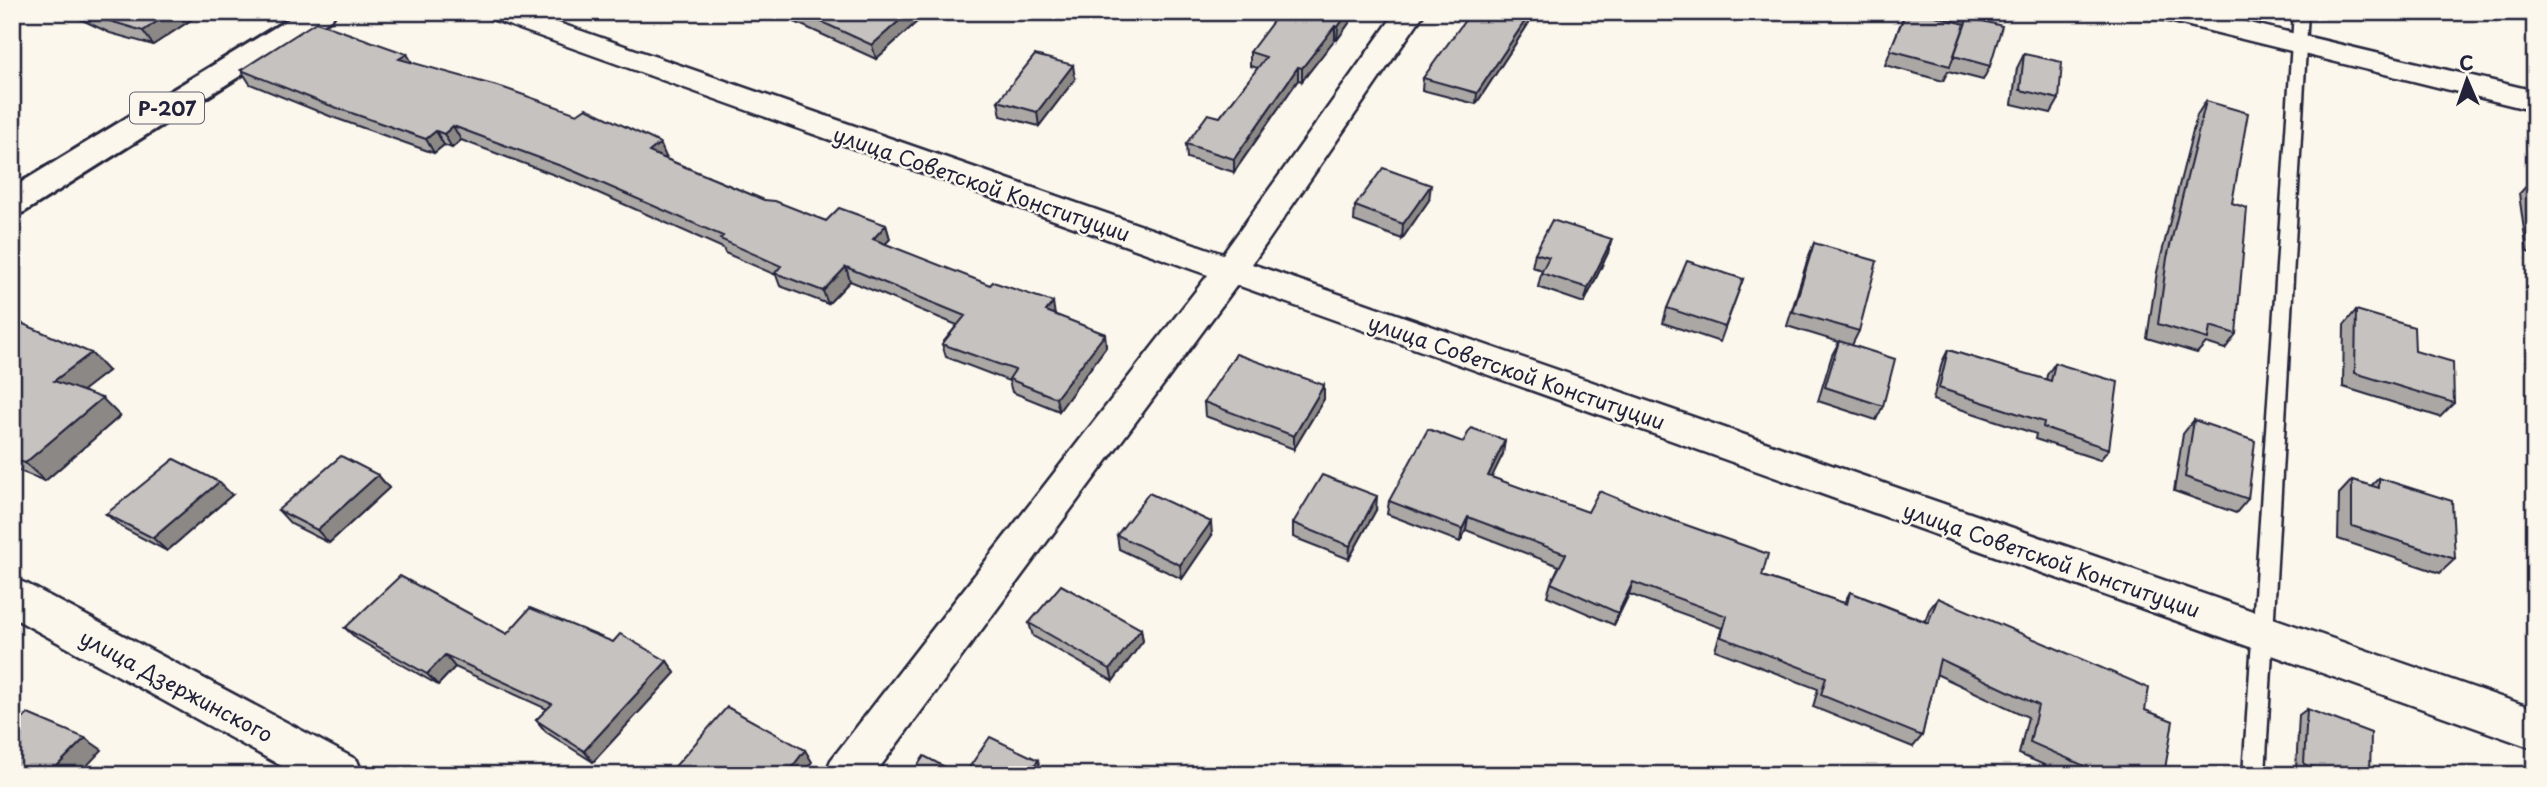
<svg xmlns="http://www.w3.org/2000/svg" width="2547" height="787" font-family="'Playpen Sans',sans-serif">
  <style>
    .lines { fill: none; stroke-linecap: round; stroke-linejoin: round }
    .lane-casing { stroke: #22223b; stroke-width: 5 }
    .street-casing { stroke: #22223b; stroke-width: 5 }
    .primary-casing { stroke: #22223b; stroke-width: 6 }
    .lane { fill: #fbf7ec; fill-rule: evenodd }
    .street { fill: #fbf7ec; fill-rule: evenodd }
    .primary { fill: #fbf7ec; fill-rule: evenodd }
    .wall { fill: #aaa7a5; stroke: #22223b; stroke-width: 2 }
    .shaded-wall { fill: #8b8886; stroke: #22223b; stroke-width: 2 }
    .building { fill: #c6c2c0; stroke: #22223b; stroke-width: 2 }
    .labels { text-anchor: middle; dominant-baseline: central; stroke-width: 5; stroke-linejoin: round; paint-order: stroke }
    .shield { fill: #fbf7ec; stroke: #636270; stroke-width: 2 }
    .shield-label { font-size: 19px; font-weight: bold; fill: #22223b }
    .street-label { font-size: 21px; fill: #22223b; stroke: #fbf7ec }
  </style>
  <rect width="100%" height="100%" fill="#fbf7ec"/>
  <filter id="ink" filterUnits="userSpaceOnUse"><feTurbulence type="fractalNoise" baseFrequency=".0143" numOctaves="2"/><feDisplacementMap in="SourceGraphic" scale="14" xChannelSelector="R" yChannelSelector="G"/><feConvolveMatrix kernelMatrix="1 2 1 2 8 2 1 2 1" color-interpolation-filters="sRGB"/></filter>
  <g filter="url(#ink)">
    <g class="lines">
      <defs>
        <path id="lane" d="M2294,12H2308L2265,775H2243Z"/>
        <path id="street" d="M485,12H527L1223,254L1396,12H1425L1252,264L2535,709V749L1237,285L874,775H825L831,760L1208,275L489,18Z
          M2153,12H2204L2535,91V111L2157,18Z
          M12,578L27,584L357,760L363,775H298L12,617Z"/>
        <path id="primary" d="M300,12H336L332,18L24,212L12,216V188Z"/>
      </defs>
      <use href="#lane" class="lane-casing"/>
      <use href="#street" class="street-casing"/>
      <use href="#primary" class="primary-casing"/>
      <use href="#lane" class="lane"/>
      <use href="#street" class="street"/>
      <use href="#primary" class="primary"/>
    </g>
    <path class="wall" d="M65,12H203L153,45L110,33Z
      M773,12H917L919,20L876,59Z
      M1357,12L1337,40L1335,39L1302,81L1298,80L1234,172L1187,158L1186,144L1220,117L1258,68L1250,66V52Z
      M1536,12L1476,104L1422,90L1423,78Z
      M1665,12H1697L1692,20Z
      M1905,12L1965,24L1968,17L1990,66L1983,80L1948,71L1943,81L1885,65Z
      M2024,54L2059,99L2051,113L2012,104L2017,68Z
      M413,63L666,157L664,158L764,200L826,221L886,225L890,239L885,244L1055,315L1105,334L1106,347L1059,411L1012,392L1009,381L946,357L942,344L957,325L850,281L828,304L780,286L776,275L725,253L723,248L576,183L461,140L452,148L444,145L434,153L332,117L250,84L241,70Z
      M1075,79L1039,126L1001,116L998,101Z
      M2206,101L2232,203L2236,334L2225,349L2206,343L2197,353L2147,338L2157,272L2197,115Z
      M2532,180L2535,181V254L2527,252L2519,194Z
      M1429,200L1402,239L1354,221L1355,206Z
      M1814,243L1859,331L1852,345L1883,406L1876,420L1818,401L1832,355L1839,342L1787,326L1808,258Z
      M1535,253H1608L1584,303L1538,287L1542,270L1532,267Z
      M1743,279L1720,342L1663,323L1667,308Z
      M2356,310L2415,351L2454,403L2440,417L2343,387L2344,325Z
      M12,330L108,371L82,391L120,416L45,481L12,468Z
      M1948,350L2046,380L2047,375L2055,363L2109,449L2100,460L2035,439L2036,434L1933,400L1942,362Z
      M1324,385V399L1294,449L1205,416L1204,402Z
      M2194,420L2248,499L2236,513L2174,491L2183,434Z
      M1463,442L1503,454L1491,477L1762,576L1844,603L1850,592L1925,621L1929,610L1938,598L2145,710L2164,775H2067L2019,754L2028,717L1936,674L1922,736L1913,747L1813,707L1818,689L1715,650L1722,628L1629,594L1614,625L1547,596L1551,583L1559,566L1466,530L1460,542L1387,514L1389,501Z
      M378,475L389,488L329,543L291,524L278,510Z
      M2379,478L2455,559L2440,573L2338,539L2339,494L2352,480L2371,486Z
      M232,495L167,551L121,527L106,514Z
      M1376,510L1349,559L1293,537V523Z
      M1117,535H1212L1182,579L1119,549Z
      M1029,623L1141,629L1143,641L1113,681L1033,636Z
      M345,628L507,634L667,661L675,673L593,762L546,732L536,720L547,709L455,667L438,685L357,639Z
      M2307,709L2370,775H2307L2296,770L2299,715Z"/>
    <path class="shaded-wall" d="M171,12H203L153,45L143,31Z
      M909,12H917L919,20L876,59L872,45Z
      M1348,12H1357L1337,40L1338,27Z
      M1531,12H1536L1476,104L1477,93Z
      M1335,26V39L1302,81V68Z
      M407,54L415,67L399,59Z
      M1073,65L1075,79L1039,126L1037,112Z
      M1298,67V80L1234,172V159Z
      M453,126L461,140L452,148L444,134Z
      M436,131L444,145L434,153L426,139Z
      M660,143L666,157L655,165L649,152Z
      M1431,185L1429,200L1402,239L1403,224Z
      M886,225L890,239L877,253L873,239Z
      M1612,239L1608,253L1584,303L1588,288Z
      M846,267L850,281L828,304L823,291Z
      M1053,302L1055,316L1046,311Z
      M1105,334L1106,347L1059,411L1056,398Z
      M91,353L108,371L72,399L54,381Z
      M1324,385V399L1294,449V436Z
      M102,398L120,416L45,481L25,463Z
      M1505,440L1503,454L1486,489L1488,476Z
      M378,475L389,488L329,543L317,530Z
      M219,482L232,495L167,551L153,538Z
      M1377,496L1376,510L1349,559L1350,546Z
      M1468,517L1466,530L1460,542L1462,529Z
      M1211,522L1212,535L1182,579L1180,565Z
      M1633,582L1629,594L1614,625L1618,613Z
      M1141,629L1143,641L1113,681L1110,669Z
      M445,655L455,667L438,685L427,674Z
      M667,661L675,673L593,762L584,751Z
      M85,738L102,750L78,775H62L54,769Z
      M805,750L812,762L802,775H786Z
      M1038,760L1042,775H1028Z"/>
    <path class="building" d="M86,12H171L143,31L100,18Z
      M800,12H909L872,45Z
      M1280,12H1348L1338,27L1335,26L1302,68L1298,67L1234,159L1186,144L1208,114L1220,117L1266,57L1250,52Z
      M1471,12H1531L1477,93L1423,78Z
      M1906,12H1921L1965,24L1950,66L1890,50Z
      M1968,17L2002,26L1990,66L1954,56Z
      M316,22L407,54L399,59L504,88L577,114L586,108L660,143L649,152L764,200L775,201L826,221L839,208L886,225L873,239L990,285L993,282L1053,302L1046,311L1105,334L1056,398L1009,379L1015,370L942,344L965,316L846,267L823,291L775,273L781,266L720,239L723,236L569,169L453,126L444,134L436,131L426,139L323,103L241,70Z
      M2024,54L2062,62L2059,99L2020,90Z
      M1035,55L1073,65L1037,112L998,101Z
      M2206,101L2248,113L2232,203L2247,208L2236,334L2210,326L2208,339L2158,324L2167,258Z
      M1383,168L1431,185L1403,224L1355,206Z
      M2532,180L2535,181V200Z
      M1552,220L1612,239L1588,288L1541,273L1549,257L1535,253Z
      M1814,243L1877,261L1859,331L1793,312Z
      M1687,261L1743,279L1725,327L1667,308Z
      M2356,310L2414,327L2415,351L2453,362L2454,403L2355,373Z
      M21,323L91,353L54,381L102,398L25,463L12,459V330Z
      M1839,341L1895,359L1883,406L1825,387Z
      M1948,350L2051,381L2055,363L2118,382L2109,449L2043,427L2044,422L1939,388Z
      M1236,354L1324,385L1294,436L1204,402Z
      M2194,420L2255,441L2248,499L2185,477Z
      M1471,428L1505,440L1488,476L1588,512L1599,491L1658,515L1768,554L1762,576L1847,604L1850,592L1928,623L1938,598L2149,688L2145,710L2173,721L2164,775H2105L2030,742L2038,705L1940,659L1922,736L1821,695L1826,677L1721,637L1727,616L1633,582L1618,613L1551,583L1566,554L1468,517L1462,529L1389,501L1428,429L1463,442Z
      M341,456L378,475L317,530L278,510Z
      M174,459L219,482L153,538L106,514Z
      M1322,475L1377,496L1350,546L1293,523Z
      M2379,478L2452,501L2455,559L2352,526V480L2379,488Z
      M1149,493L1211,522L1180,565L1117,535Z
      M400,576L507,634L530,608L613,642L620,634L667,661L584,751L536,720L552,704L445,655L427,674L345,628Z
      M1061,585L1141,629L1110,669L1029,623Z
      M727,707L805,750L786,775H677L671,771Z
      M2307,709L2371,733L2370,775H2331L2304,764Z
      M28,714L85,738L54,769L66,775H12V729Z
      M990,737L1038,760L1028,775H964Z
      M924,756L960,775H911Z"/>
  </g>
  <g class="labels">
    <rect class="shield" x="130" y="92.5" width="74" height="31" rx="5"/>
    <g class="shield-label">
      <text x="167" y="108">Р-207</text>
    </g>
    <g class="street-label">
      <text transform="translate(982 183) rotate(19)">улица Советской Конституции</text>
      <text transform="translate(1517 371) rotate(19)">улица Советской Конституции</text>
      <text transform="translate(2052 559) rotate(19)">улица Советской Конституции</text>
      <text transform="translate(177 685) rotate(28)">улица Дзержинского</text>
    </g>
  </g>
  <rect width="2547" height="787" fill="none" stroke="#fbf7ec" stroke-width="42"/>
  <rect x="21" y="21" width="2505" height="745" fill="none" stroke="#22223b" stroke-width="2.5" filter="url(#ink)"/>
  <g transform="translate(2467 80) rotate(358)" stroke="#fbf7ec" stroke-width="5" paint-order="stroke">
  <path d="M0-5L12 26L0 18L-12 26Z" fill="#22223b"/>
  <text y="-10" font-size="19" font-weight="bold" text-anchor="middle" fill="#22223b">С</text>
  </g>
</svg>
